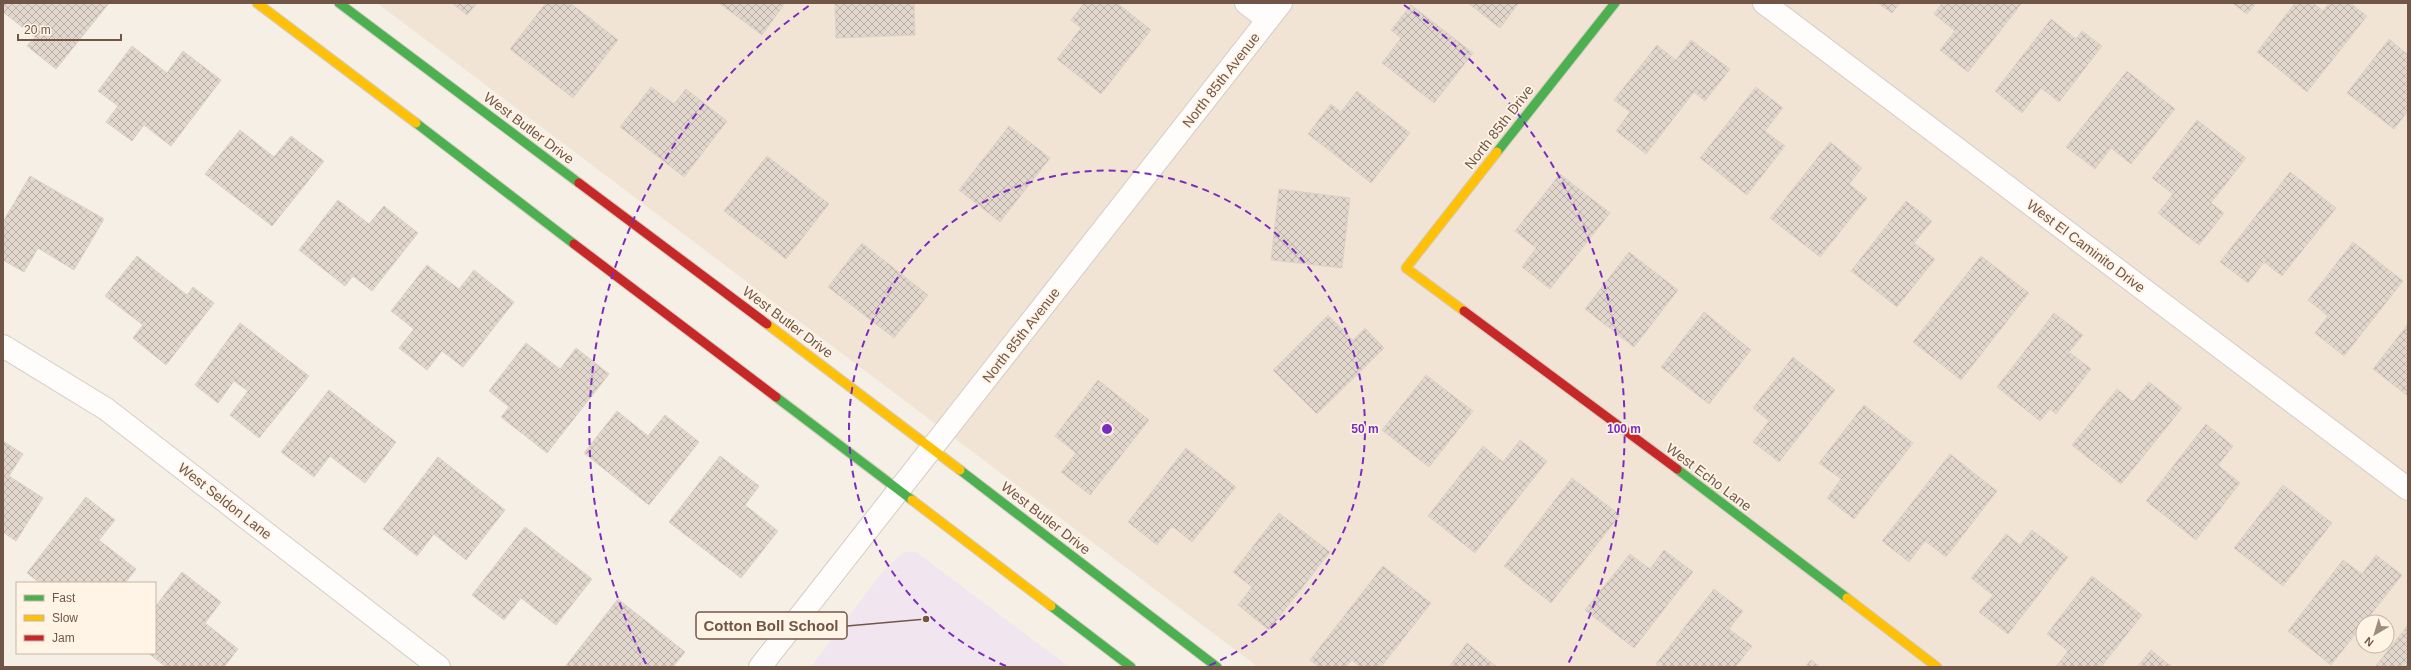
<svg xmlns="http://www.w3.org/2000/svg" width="2411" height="670" font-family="Helvetica,sans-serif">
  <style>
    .residential { fill: #f1e4d5; fill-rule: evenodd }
    .education { fill: #f1e5ef }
    .building { fill: url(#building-cross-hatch); stroke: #ddd2c8 }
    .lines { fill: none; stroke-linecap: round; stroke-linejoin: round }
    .street-casing { stroke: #d6ccc4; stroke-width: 24 }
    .fast-casing { stroke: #d5cbc2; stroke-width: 11 }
    .slow-casing { stroke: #d5cbc2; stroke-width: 11 }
    .jam-casing { stroke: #d5cbc2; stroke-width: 11 }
    .street { stroke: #fefdfb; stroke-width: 22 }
    .fast { stroke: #4caf50; stroke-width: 9 }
    .slow { stroke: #ffc107; stroke-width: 9 }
    .jam { stroke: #c62828; stroke-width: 9 }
    .ring { fill: none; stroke: #7b2cbf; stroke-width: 2; stroke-dasharray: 7 5 }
    .labels { text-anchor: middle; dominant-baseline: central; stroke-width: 3.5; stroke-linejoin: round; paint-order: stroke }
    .street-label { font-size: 14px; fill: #715648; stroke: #fff4e5 }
    .centre { fill: #7b2cbf; stroke: #fff4e5; stroke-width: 2 }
    .ring-label { font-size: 12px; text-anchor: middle; font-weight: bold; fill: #7b2cbf; stroke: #fff4e5; stroke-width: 3.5; stroke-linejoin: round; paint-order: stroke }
    .leader { fill: none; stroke: #715648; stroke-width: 1.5 }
    .callout-dot { fill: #715648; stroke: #fff4e5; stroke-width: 1.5 }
    .callout { fill: #fff4e5; stroke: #715648; stroke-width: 1.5 }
    .callout-label { font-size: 15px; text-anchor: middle; font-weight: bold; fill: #715648 }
  </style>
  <defs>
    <pattern id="building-cross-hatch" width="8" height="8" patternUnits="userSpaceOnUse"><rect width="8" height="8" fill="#e1d7cd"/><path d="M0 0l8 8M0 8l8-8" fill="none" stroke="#bbb1a8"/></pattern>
  </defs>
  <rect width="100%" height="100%" fill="#f5efe5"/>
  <path class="residential" d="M377,3H2408V667H1258ZM2363,622H2387V646H2363Z"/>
  <path class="education" d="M904,552H916L1069,667H811L883,571Z"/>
  <path class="building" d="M3,3H109L56,69L27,46L35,37L3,12Z
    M452,3H477L467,15Z
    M546,3H570L618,40L573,98L510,49Z
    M719,3H785L762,35Z
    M835,3H914L915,35L836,38Z
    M1084,3H1117L1151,30L1101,94L1057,59L1081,28L1071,20Z
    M1468,3H1519L1500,28Z
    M1878,3H1900L1892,13Z
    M1942,3H2022L1968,72L1940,50L1955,31L1934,14Z
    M2232,3H2256L2247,14Z
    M2295,3H2313L2323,11L2329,3H2350L2367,16L2307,92L2257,52Z
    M1411,5L1473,53L1434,103L1382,63L1401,38L1391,30Z
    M2051,19L2076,39L2082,31L2102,46L2059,102L2041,88L2022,113L1995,91Z
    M2389,39L2408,55V111L2394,129L2347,93Z
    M1691,40L1730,69L1705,101L1694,92L1646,154L1616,131L1630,112L1614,100L1657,45L1676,60Z
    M132,46L167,73L183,51L221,80L171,146L144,125L132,141L106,122L118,106L98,91Z
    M2127,71L2175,109L2131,164L2111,148L2095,169L2066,147Z
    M651,87L674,104L686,89L727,121L684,177L620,127Z
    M1756,87L1783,108L1765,131L1785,146L1747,195L1700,158Z
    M1357,91L1410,133L1371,183L1308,134L1331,104L1341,112Z
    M2197,120L2246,158L2211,203L2224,213L2199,245L2158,213L2173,194L2152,178Z
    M1009,126L1050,158L1000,222L959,190Z
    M240,130L274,157L291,136L324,161L272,226L205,174Z
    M1830,142L1862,168L1849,184L1867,198L1820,257L1770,218Z
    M767,156L829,204L786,259L724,211Z
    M2290,172L2336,208L2282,276L2264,262L2248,283L2220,262Z
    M1560,174L1610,213L1550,289L1522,267L1536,248L1515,231Z
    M30,176L104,219L74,270L38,248L24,272L3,260V222Z
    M1279,189L1350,198L1342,268L1271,260Z
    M338,200L369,224L384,206L418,233L372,291L353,276L345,286L299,250Z
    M1906,201L1932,221L1914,243L1935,259L1897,307L1851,271Z
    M2353,242L2403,281L2344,356L2315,333L2328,316L2308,300Z
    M862,243L928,295L894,338L828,287Z
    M1629,252L1678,290L1634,347L1585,309Z
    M137,256L187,295L193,287L214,303L166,365L133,338L143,325L105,296Z
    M1981,256L2029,293L1961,380L1913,342Z
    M427,265L459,289L474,270L514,302L463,367L442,351L427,370L399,348L414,329L391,311Z
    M1704,312L1751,350L1709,404L1661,367Z
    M2054,313L2083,335L2069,352L2091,369L2056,414L2050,409L2040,421L1997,387Z
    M1328,315L1353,340L1365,328L1384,348L1317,414L1273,370Z
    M240,323L309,376L259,438L230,415L248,391L234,381L218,403L195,385Z
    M2408,324V396L2373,369Z
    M526,343L560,369L576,348L609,374L547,453L501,417L509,407L489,391Z
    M1793,357L1835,390L1779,462L1753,442L1769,421L1753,408Z
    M1426,375L1473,411L1429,467L1382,430Z
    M1098,380L1149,420L1090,495L1061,472L1076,453L1055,436Z
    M2149,382L2182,408L2121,484L2072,445L2117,389L2133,402Z
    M329,390L396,442L365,483L330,456L314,477L281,452Z
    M1864,405L1913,443L1854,519L1827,498L1841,479L1819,463Z
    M617,411L648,436L665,415L699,442L649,505L584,453Z
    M2206,424L2233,446L2218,465L2240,483L2196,540L2146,501Z
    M1520,440L1547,461L1475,553L1428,516L1483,446L1503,462Z
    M3,441L23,454L9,476L43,498L16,541L3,532Z
    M1186,448L1236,487L1192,542L1172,526L1157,545L1128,522Z
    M1950,454L1997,491L1946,557L1925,541L1909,562L1882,541Z
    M720,456L759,486L745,505L778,531L741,578L669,522Z
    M438,457L505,510L466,560L434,534L417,556L383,529Z
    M1572,478L1620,515L1551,603L1504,566Z
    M2283,485L2332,523L2283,586L2234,548Z
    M86,497L115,520L99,540L136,569L125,583H40L27,573Z
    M1279,513L1330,552L1269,630L1238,605L1252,587L1233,572Z
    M525,527L592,579L556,625L521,598L504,620L472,595Z
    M2032,530L2068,557L2008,634L1979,612L1993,595L1971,578L2006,534L2020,545Z
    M1664,550L1693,572L1634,648L1585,610L1630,554L1650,569Z
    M2376,555L2402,575L2331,665L2288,631L2343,560L2362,574Z
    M1383,566L1431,603L1381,667H1360L1352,660L1346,667H1319L1310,660Z
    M182,572L221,602L205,623L238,649L224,667H166L148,653H155V607Z
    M2092,576L2142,615L2101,667H2056L2068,651L2047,634Z
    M1714,589L1743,611L1729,629L1752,646L1735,667H1660L1656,664Z
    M618,599L685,652L673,667H565Z
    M2408,625V667H2375Z
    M1467,643L1497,667H1449Z
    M2151,650L2172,667H2137Z
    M1811,660L1820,667H1805Z"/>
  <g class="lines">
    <defs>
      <path id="street" d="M1246,3L1268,20
        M1764,3L2408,489
        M3,346L106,409L439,667
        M760,667L1281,3"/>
      <path id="fast" d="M339,3L579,183
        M416,123L574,244
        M1497,152L1615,3
        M776,397L912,500
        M1677,469L1847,598
        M960,470L1217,667
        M1051,606L1131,667"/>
      <path id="slow" d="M257,3L416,123
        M1464,311L1406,268L1497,152
        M767,324L960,470
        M912,500L1051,606
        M1847,598L1937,667"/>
      <path id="jam" d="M579,183L767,324
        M574,244L776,397
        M1464,311L1677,469"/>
    </defs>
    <use href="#street" class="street-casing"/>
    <use href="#fast" class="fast-casing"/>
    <use href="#slow" class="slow-casing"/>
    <use href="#jam" class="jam-casing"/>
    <use href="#street" class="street"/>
    <use href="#fast" class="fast"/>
    <use href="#slow" class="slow"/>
    <use href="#jam" class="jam"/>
  </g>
  <g class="ring">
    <path d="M1006 666A258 258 0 1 1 1208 666"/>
    <path d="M646 664A517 517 0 0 1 810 5M1404 5A517 517 0 0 1 1568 664"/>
  </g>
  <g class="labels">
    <g class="street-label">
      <text transform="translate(1221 80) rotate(-52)">North 85th Avenue</text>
      <text transform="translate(1499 127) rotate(-52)">North 85th Drive</text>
      <text transform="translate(529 128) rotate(37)">West Butler Drive</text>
      <text transform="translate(2086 246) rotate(37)">West El Caminito Drive</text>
      <text transform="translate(788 322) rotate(37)">West Butler Drive</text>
      <text transform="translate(1021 335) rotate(-52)">North 85th Avenue</text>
      <text transform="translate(1709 477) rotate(37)">West Echo Lane</text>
      <text transform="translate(225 501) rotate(38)">West Seldon Lane</text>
      <text transform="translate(1046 518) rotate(38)">West Butler Drive</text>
    </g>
  </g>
  <circle cx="1107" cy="429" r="6" class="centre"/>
  <g class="ring-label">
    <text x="1365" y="433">50 m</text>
    <text x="1624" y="433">100 m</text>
  </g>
  <path class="leader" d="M926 619L847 626"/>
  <circle class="callout-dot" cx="926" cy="619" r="4"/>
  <rect class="callout" x="696" y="612" width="151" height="27" rx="4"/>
  <g class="callout-label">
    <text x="771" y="631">Cotton Boll School</text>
  </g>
  <rect width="2411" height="670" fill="none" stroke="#715648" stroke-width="8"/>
  <rect x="16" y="582" width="140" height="72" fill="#fff4e5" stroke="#c6b5a6"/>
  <rect x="24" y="595" width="20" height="6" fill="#4caf50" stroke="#c6b5a6"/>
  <text x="52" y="602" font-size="12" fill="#715648">Fast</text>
  <rect x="24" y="615" width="20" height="6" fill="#ffc107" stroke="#c6b5a6"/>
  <text x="52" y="622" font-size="12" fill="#715648">Slow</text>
  <rect x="24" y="635" width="20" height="6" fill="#c62828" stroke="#c6b5a6"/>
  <text x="52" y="642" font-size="12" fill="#715648">Jam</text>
  <g transform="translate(2375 634) rotate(218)"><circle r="19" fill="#fff4e5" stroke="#c6b5a6"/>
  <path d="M0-3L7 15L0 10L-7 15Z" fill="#9f8c7f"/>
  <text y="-6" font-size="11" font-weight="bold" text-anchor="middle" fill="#715648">N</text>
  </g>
  <path d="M18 34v6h103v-6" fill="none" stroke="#715648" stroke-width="2"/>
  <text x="24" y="34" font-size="12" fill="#715648" stroke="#fff4e5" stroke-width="3" paint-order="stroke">20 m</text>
</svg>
